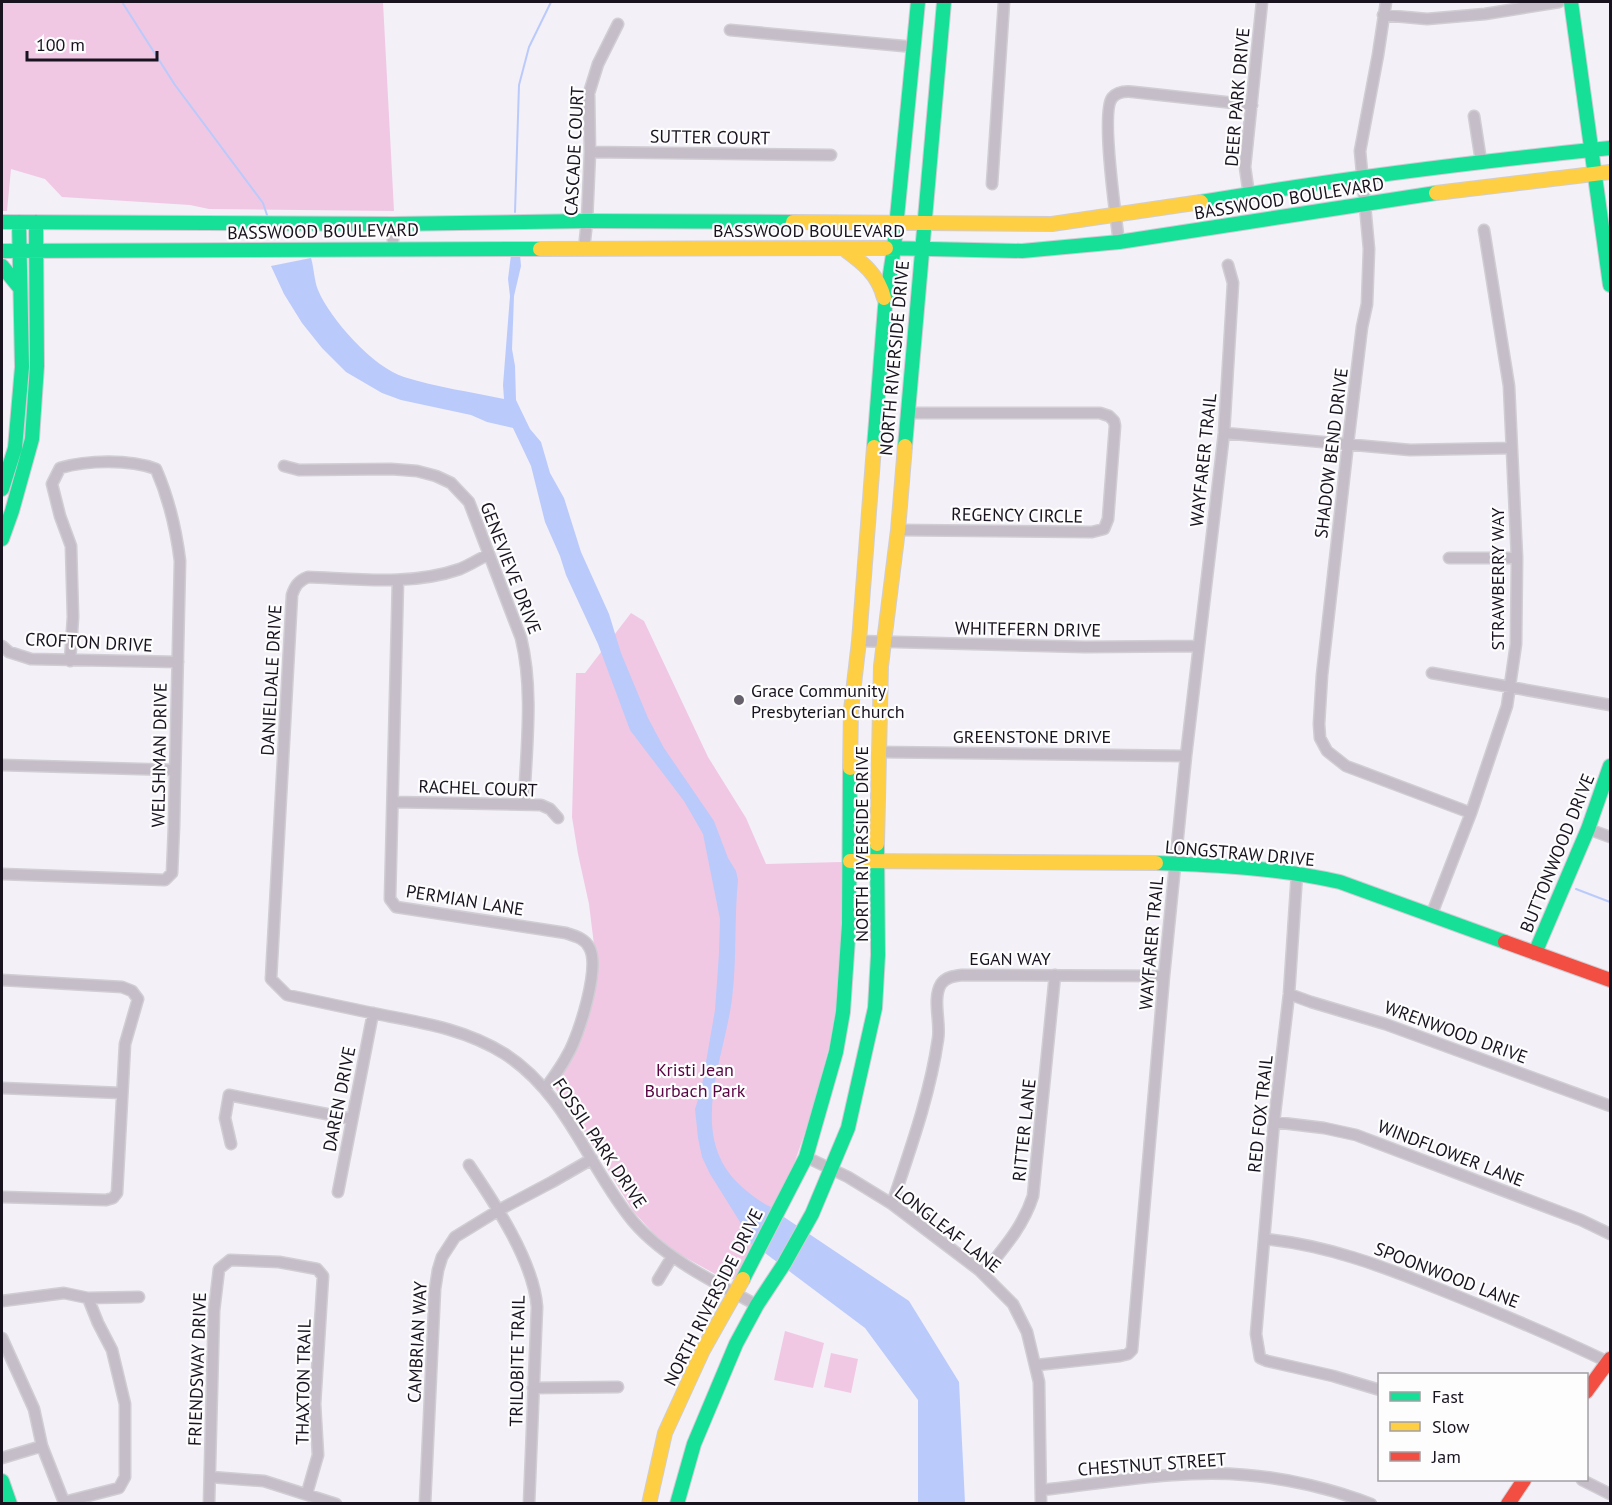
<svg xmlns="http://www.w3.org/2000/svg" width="1612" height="1505" font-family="'PT Sans',sans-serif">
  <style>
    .green { fill: #f0c8e3 }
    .water { fill: #bacafb }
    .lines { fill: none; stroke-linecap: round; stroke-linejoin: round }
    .stream { stroke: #bacafb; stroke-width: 2 }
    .street-casing { stroke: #d0cdd4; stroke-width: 13 }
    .fast-casing { stroke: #d0cdd4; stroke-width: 16 }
    .slow-casing { stroke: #d0cdd4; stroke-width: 16 }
    .jam-casing { stroke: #d0cdd4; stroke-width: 16 }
    .street { stroke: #c5bdc7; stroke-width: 10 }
    .fast { stroke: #16e098; stroke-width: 14 }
    .slow { stroke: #ffcf43; stroke-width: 14 }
    .jam { stroke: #f24e42; stroke-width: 14 }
    .poi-dot { fill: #65606b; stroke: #fdfdfd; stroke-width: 2 }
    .labels { text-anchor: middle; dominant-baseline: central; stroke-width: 4.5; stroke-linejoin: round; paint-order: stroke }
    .street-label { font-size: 18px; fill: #19131f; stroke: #fdfdfd }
    .poi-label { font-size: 18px; fill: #19131f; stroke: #fdfdfd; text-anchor: start }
    .park-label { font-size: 18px; fill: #590544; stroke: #fdfdfd }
  </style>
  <rect width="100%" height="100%" fill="#f3f0f7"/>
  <path class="green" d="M2,2H383L394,211L209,209L190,205L62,197L45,179L11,169L7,211H2Z
    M631,613L644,621L708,757L746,818L766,864L842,862V920L836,1008L829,1047L811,1115L794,1164L752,1249L735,1279L726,1280L679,1254L655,1235L633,1211L580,1124L554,1086L574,1053L586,1026L593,1002L597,969L589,904L578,854L572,817L576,673H585Z
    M785,1331L824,1343L813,1388L774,1380Z
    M831,1353L858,1359L851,1393L824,1387Z"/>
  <path class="water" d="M511,255H520L521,266L514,296L512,349L515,366L516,400L530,429L541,442L550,473L564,498L581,552L609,614L621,653L648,718L664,748L714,821L728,858L736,871L738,880C734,920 737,960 732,999C724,1061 686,1136 741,1186C752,1196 765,1206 779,1210L778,1213L909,1301L959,1382L965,1503H918V1400L865,1328L761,1250L759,1253L746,1238L745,1230L710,1174L702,1157L698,1138L695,1109L701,1091L715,1010L719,953L720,919L703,834L684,801L630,730L598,644L566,575L560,556L545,522L531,466L513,428L487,422L471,415L401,400L382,393L346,372L322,348L302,323L284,294L271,266L311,258C314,268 314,280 318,290C330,319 374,368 404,377C436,387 471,392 504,399L503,385L510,296L508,279Z"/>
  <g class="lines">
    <path class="stream" d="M122,2L175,85L263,203L267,215
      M515,212L519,85L529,47L551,2
      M1576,889L1610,902"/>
    <defs>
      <path id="street" d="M1386,2L1378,55L1360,151L1369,249L1367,304L1362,327L1348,443L1322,675L1319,724L1320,738L1327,751L1346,766L1471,813
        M1383,15L1427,19L1485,14L1559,2
        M730,30L914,47
        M1474,116L1481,161
        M590,152L831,155
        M992,184L1004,2
        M1249,195L1245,167L1262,2
        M1119,242C1116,219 1101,112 1112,98C1117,92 1126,91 1134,92L1252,105
        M393,248V224
        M584,249L587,221L590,152L589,93L598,64L618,24
        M1224,433L1410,450L1511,448
        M284,466L299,470L391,469L417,471L436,476L451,483L469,502L521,638C534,691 526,750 524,804
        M898,530L1092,532L1104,529L1108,519L1115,426L1114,421L1109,416L1100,413H907
        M489,554C479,559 470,565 460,569C411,586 358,579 308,577C298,581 295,586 292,595L271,979L287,995C316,1001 344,1007 372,1013C418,1022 464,1028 505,1054C565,1093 586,1161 628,1215C657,1254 713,1282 757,1305
        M1449,558H1517
        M398,580L390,899L396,907L566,933C575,936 584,938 589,947C601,966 579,1035 568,1054C562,1066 553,1078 545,1089
        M859,641L1085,647L1198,646
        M2,646L9,652L31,659L178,662
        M1432,673L1610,705
        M878,752L1186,756
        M2,765L174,770
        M393,802L541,805L550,809L558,818
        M1588,829L1610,837
        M1297,873L1289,994L1274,1122L1256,1334L1260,1358L1267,1361L1333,1376L1380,1390
        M2,874L165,880L172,873L174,826L180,561C176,528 169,499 156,469C130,459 87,460 60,468L52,484L60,516L71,546L73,617L70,661
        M1431,916L1471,813L1507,706L1516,644L1517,558L1509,386L1484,230
        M2,980L122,987L132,991L138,999L125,1044L117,1193L113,1198L106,1200L2,1197
        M1289,994L1311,1002L1385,1024L1610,1106
        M2,1088L121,1093
        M1274,1122L1324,1128L1356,1135L1581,1220L1610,1234
        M231,1144L225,1118L229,1095L352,1119
        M806,1157L848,1177L892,1204L979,1270L1013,1304L1027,1332L1039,1382L1041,1504
        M469,1165C494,1202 534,1262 537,1307L529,1504
        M338,1192L373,1013
        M892,1204C910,1150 930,1095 938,1039C941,1023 932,999 941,984C946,977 954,976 962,975L1164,976
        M1265,1239C1326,1245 1382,1266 1439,1289C1497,1312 1554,1336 1610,1363
        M983,1274C1003,1249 1023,1227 1033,1196L1055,975
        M658,1280L672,1257
        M2,1301L64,1293L88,1298L139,1297
        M2,1338L34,1409L42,1446L64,1502L119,1488L125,1477V1404L112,1350L98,1323L88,1298
        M1037,1365L1120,1356L1128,1354L1132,1350L1164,976L1186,756L1224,433L1233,283L1228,265
        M533,1388L618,1387
        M2,1458L42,1446
        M211,1477L264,1481L336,1504
        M1582,1480L1610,1494
        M1041,1490C1108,1483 1178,1469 1246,1475C1286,1478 1333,1489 1371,1504
        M209,1504L214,1311L219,1269L230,1260L279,1262L317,1269L323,1276L315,1404L318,1455L307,1493
        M425,1504L435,1289L438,1270L442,1257L455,1237L499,1210L552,1182L592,1159"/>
      <path id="fast" d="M1571,2L1610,285
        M1201,202C1337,179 1473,162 1610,148
        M2,222L393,224L587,221L793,222
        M886,248L1022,251L1119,242L1436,193
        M2,251L540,249
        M2,266L19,287
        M905,446L944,2
        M874,447L885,307L894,248L918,2
        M2,489L15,448L22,367L19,222
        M2,539L12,511L32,439L37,366L36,222
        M1156,863C1218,865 1279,868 1340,882L1505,942
        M1535,953L1588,829L1610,766
        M743,1279L806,1157L836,1052L843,1012L849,924L850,768
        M2,1481L10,1504
        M677,1504L694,1444L736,1344L757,1305L784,1264L812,1214L848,1128L875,1008L878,955L877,844"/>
      <path id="slow" d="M1436,193L1610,172
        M793,222L1052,224L1201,202
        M540,249L886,248
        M844,249C863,263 878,274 884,298
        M850,768L851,710L859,641L874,447
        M877,844L881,666L898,530L905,446
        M850,861L1156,863
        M649,1504L665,1433L703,1350L743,1279"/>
      <path id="jam" d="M1505,942L1610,980
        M1586,1392L1610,1359
        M1508,1504L1524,1480"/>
    </defs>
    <use href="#street" class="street-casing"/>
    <use href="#fast" class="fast-casing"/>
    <use href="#slow" class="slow-casing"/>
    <use href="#jam" class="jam-casing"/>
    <use href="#street" class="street"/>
    <use href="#fast" class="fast"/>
    <use href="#slow" class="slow"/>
    <use href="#jam" class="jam"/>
  </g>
  <circle class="poi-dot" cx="739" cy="700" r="6"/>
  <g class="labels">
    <g class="street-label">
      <text transform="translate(1237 97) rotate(-85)">DEER PARK DRIVE</text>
      <text transform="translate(710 137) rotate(1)">SUTTER COURT</text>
      <text transform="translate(574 151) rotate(-87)">CASCADE COURT</text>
      <text transform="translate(1289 198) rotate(-9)">BASSWOOD BOULEVARD</text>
      <text x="809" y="230">BASSWOOD BOULEVARD</text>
      <text transform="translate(323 231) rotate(-1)">BASSWOOD BOULEVARD</text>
      <text transform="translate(894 358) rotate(-85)">NORTH RIVERSIDE DRIVE</text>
      <text transform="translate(1331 453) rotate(-83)">SHADOW BEND DRIVE</text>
      <text transform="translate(1203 460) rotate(-84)">WAYFARER TRAIL</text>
      <text transform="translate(1017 515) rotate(1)">REGENCY CIRCLE</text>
      <text transform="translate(511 568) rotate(69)">GENEVIEVE DRIVE</text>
      <text transform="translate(1497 579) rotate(-90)">STRAWBERRY WAY</text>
      <text transform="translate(1028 629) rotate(1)">WHITEFERN DRIVE</text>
      <text transform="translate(89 642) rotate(3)">CROFTON DRIVE</text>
      <text transform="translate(271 680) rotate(-87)">DANIELDALE DRIVE</text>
      <text x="1032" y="736">GREENSTONE DRIVE</text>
      <text transform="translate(159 755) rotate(-89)">WELSHMAN DRIVE</text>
      <text transform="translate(478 788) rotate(2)">RACHEL COURT</text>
      <text transform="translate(861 844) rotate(-90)">NORTH RIVERSIDE DRIVE</text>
      <text transform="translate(1240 853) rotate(5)">LONGSTRAW DRIVE</text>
      <text transform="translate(1557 853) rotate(-68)">BUTTONWOOD DRIVE</text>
      <text transform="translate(465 900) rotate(9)">PERMIAN LANE</text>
      <text transform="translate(1151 943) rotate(-85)">WAYFARER TRAIL</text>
      <text x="1010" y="958">EGAN WAY</text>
      <text transform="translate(1456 1032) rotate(20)">WRENWOOD DRIVE</text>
      <text transform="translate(339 1099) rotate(-79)">DAREN DRIVE</text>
      <text transform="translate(1260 1114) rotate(-84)">RED FOX TRAIL</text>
      <text transform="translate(1024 1130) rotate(-84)">RITTER LANE</text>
      <text transform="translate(600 1143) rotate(56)">FOSSIL PARK DRIVE</text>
      <text transform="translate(1451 1153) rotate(21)">WINDFLOWER LANE</text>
      <text transform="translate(948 1229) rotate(38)">LONGLEAF LANE</text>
      <text transform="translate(1447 1275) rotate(21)">SPOONWOOD LANE</text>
      <text transform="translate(713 1297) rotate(-63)">NORTH RIVERSIDE DRIVE</text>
      <text transform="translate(417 1342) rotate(-87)">CAMBRIAN WAY</text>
      <text transform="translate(517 1361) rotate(-89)">TRILOBITE TRAIL</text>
      <text transform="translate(197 1369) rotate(-88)">FRIENDSWAY DRIVE</text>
      <text transform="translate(303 1382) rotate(-89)">THAXTON TRAIL</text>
      <text transform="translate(1152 1464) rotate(-4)">CHESTNUT STREET</text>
    </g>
    <g class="poi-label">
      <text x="751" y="690">Grace Community<tspan x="751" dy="21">Presbyterian Church</tspan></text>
    </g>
    <g class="park-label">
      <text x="695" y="1069">Kristi Jean<tspan x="695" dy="21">Burbach Park</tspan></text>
    </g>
  </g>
  <rect width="1612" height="1505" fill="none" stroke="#19131f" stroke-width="6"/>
  <rect x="1378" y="1373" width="210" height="108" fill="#fdfdfd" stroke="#a29fa4" stroke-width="1.5"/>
  <rect x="1390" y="1392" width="30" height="9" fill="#16e098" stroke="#a29fa4" stroke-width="1.5"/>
  <text x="1432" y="1403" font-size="18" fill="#19131f">Fast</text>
  <rect x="1390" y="1422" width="30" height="9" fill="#ffcf43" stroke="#a29fa4" stroke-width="1.5"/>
  <text x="1432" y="1433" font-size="18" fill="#19131f">Slow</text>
  <rect x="1390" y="1452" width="30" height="9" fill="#f24e42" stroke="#a29fa4" stroke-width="1.5"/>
  <text x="1432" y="1463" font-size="18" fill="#19131f">Jam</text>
  <path d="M27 51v9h130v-9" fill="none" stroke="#19131f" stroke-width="3"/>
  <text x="36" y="51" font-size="18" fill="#19131f" stroke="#fdfdfd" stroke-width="4.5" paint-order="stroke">100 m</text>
</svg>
